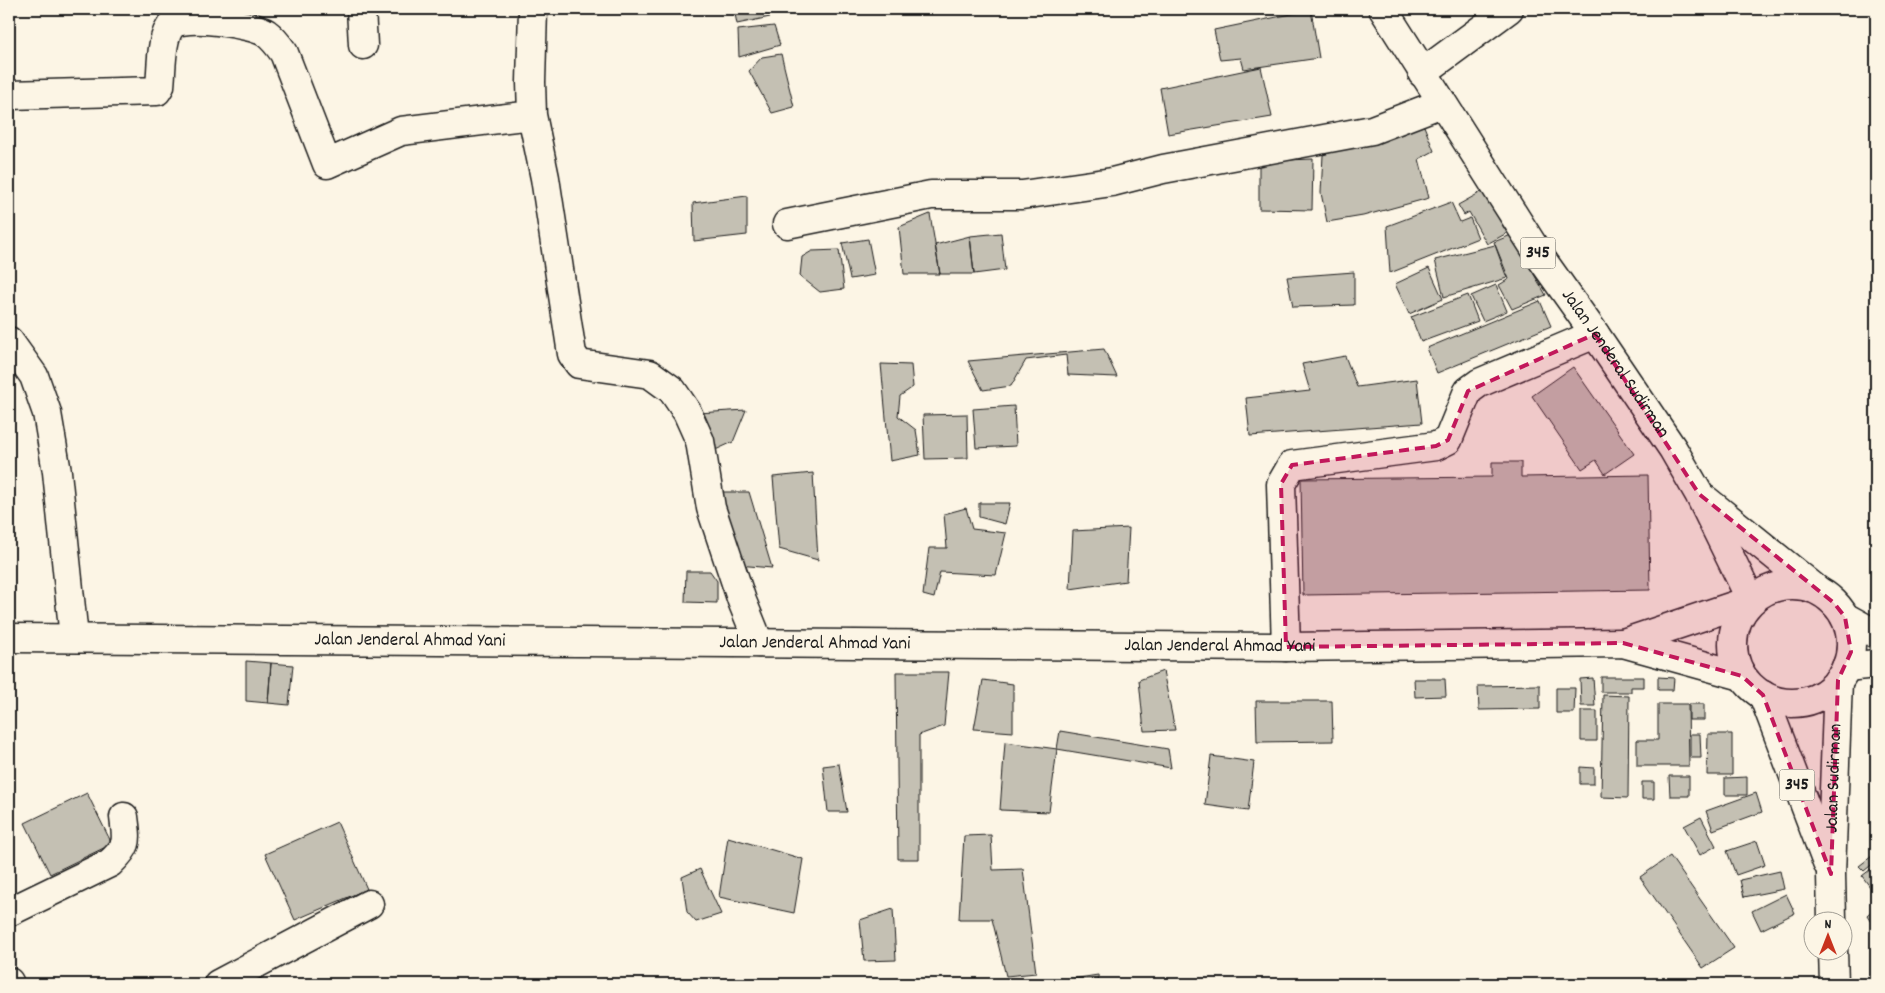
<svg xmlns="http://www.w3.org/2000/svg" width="1885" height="993" font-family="Dekko,sans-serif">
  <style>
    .building { fill: #c4c0b3; stroke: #1c1c1c }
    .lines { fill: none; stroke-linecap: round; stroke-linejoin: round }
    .minor-casing { stroke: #1c1c1c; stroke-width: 31 }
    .major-casing { stroke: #1c1c1c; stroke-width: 31 }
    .minor { stroke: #fcf5e5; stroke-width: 28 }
    .major { stroke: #fcf5e5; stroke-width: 28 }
    .marked { fill: #c2185b; fill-opacity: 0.2; stroke: #c2185b; stroke-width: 4; stroke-dasharray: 10 6; stroke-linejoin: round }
    .labels { text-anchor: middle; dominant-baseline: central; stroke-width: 5; stroke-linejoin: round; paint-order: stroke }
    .shield { fill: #fcf5e5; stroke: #5f5d58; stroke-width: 1 }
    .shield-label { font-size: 18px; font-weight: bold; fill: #1c1c1c }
    .street-label { font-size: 19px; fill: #1c1c1c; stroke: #fcf5e5 }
  </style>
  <rect width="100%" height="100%" fill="#fcf5e5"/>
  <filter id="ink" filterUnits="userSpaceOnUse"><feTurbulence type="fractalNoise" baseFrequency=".02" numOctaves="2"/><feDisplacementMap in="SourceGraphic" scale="10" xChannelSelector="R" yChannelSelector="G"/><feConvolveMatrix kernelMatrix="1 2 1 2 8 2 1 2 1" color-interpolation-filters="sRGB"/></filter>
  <g filter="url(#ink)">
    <path class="building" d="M734,9H770V17L737,24Z
      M1311,10L1319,58L1244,69L1241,58L1220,60L1214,30Z
      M774,26L780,45L739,57L738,30Z
      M781,54L794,107L772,113L749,71L762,57Z
      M1261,67L1272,117L1168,134L1160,88Z
      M1424,126L1434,151L1419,159L1429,198L1363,216L1327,222L1321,193L1323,155L1398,131Z
      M1313,159L1312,210L1259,209V161Z
      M1483,191L1507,233L1487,244L1469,212L1464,215L1458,205Z
      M747,196V235L694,241L693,203Z
      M1451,202L1460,222L1470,218L1478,238L1390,273L1387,226Z
      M930,214L940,274H904L899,227Z
      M1001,233L1005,270L974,274L970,236Z
      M1511,235L1546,295L1512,309L1499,285L1509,279L1494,242Z
      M970,236L974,274H940L935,245Z
      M868,239L875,275L850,279L842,243Z
      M1495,245L1507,278L1444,297L1435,260Z
      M839,250L844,289L820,292L800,276L802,257L812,251Z
      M1429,268L1443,299L1409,314L1395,284Z
      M1354,272V305L1293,307L1287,277Z
      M1496,285L1507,311L1483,321L1471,296Z
      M1468,295L1478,321L1421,342L1411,317Z
      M1540,301L1551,326L1437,373L1427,348Z
      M1104,349L1117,377L1068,375L1066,355L1026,360L1011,386L983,390L968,361Z
      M1345,356L1357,387L1417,379L1422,423L1250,436L1246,398L1310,391L1302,364Z
      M881,364L911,365L913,387L900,396L898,416L916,430L920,455L890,461Z
      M1573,367L1634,454L1605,474L1596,460L1582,469L1532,396Z
      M1014,406L1016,446L976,448L973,409Z
      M746,410L733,442L711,452L698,413Z
      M967,414L968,458L925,459L923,415Z
      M1492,462H1521V477L1648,475L1650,590L1303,595L1301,479L1492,477Z
      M813,473L818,560L779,549L773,477Z
      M720,492H749L772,568L738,565Z
      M979,503H1010L1005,524L979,517Z
      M966,508L972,529L1006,533L996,575L940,572L934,598L923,595L929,548H947L944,514Z
      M1129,528L1126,581L1070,589L1073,531Z
      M686,571H710L717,581V603L685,602Z
      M246,661L271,663L268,703L246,701Z
      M271,663L293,665L289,705L268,703Z
      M1163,671L1175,730L1144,731L1139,680Z
      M896,672H949L944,726L919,735V859H898Z
      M1601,677H1644V687H1631V692H1601Z
      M1658,677L1674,678L1673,690H1658Z
      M1593,678L1595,706H1581L1580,679Z
      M1414,679H1445L1446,696L1415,697Z
      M983,680L1013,684V732L974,729Z
      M1540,685V709L1479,710L1478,686Z
      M1556,688H1575L1574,713H1556Z
      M1603,695L1629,696L1628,798L1601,797Z
      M1256,701H1332L1333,741L1257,742Z
      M1658,704H1688L1689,766H1637V740H1658Z
      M1689,704H1704V720H1689Z
      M1581,711H1597V741H1581Z
      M1060,731L1168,749L1171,768L1057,749Z
      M1690,734H1700L1701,758H1690Z
      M1708,734H1732V775H1707Z
      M1005,742L1057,749L1049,812L1000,810Z
      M1211,756L1254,762L1248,811L1205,805Z
      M839,764L847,812H828L823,766Z
      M1580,767L1594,768V784H1580Z
      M1669,776H1689V796H1670Z
      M1747,777V795H1725V778Z
      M1642,782H1654V799H1642Z
      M87,793L112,844L50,874L25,823Z
      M1756,793L1762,812L1713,830L1706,811Z
      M1701,817L1716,846L1700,855L1684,826Z
      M337,822L367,889L295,920L265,854Z
      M991,835L993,870L1023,869L1036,973L1006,976L992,919H959L964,836Z
      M728,837L803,859L794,913L719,897Z
      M1757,841L1765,865L1736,875L1727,851Z
      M1876,853V863L1875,862L1864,871L1859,866Z
      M1670,856L1734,948L1703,968L1640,877Z
      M1875,866L1876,867V895L1862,876Z
      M700,869L721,914L696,922L687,912L682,877Z
      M1780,871L1784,889L1744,897L1740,880Z
      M1786,894L1795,913L1761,930L1752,911Z
      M1876,907V929L1867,915Z
      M893,909L896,960L864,961L860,920Z
      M1098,975L1099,984H1040Z"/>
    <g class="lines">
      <defs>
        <path id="minor" d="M361,9L363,45
          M533,9L531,82L532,115L545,178L572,354L579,364L650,374L672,390L687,412L700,441L711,508L742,601L759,643
          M1422,73L1509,9
          M9,95L157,91L160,86C162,70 160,37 172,25C183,13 252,24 266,33C273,38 279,46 284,53L327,164L401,131L532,115
          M787,224L931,195H1022L1112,182L1163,169L1372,130L1442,103
          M9,341L34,376L47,413L57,472L74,638
          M1286,647L1281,484L1292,465L1436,446L1448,440L1468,391L1479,383L1595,334
          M9,912L110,863C129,845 127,842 124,817
          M9,982V984
          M218,984L369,904"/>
        <g id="major">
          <path id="s1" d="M1383,9L1541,258L1595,334L1673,449L1699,494L1751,600"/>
          <path d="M1706,500L1816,589"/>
          <circle cx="1792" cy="644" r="59"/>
          <path d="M1845,617L1876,634"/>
          <path id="s2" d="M9,638L1286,647L1623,643L1742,676"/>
          <path d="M1623,643L1751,600"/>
          <path d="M1846,667L1876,664"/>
          <path d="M1763,695L1827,863"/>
          <path id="s3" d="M1832,920L1831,874L1838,680"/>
          <path d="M1833,950L1834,984"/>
        </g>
      </defs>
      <use href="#minor" class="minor-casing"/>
      <use href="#major" class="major-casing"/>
      <use href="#minor" class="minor"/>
      <use href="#major" class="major"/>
    </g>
  </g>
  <path class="marked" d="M1595,334L1699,494L1834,603L1845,617L1851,652L1838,680L1831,874L1763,695L1742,676L1623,643L1286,647L1281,484L1292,465L1436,446L1448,440L1468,391Z"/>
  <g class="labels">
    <g class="shield">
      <rect x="1520.5" y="237.5" width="35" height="31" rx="4"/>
      <rect x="1779.5" y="769.5" width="35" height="31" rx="4"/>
    </g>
    <g class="shield-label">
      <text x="1538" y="253">345</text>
      <text x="1797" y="785">345</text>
    </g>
    <g class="street-label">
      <text stroke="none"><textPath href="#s1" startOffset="424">Jalan Jenderal Sudirman</textPath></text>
      <text stroke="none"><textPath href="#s2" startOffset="401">Jalan Jenderal Ahmad Yani</textPath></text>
      <text stroke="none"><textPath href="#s2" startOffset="806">Jalan Jenderal Ahmad Yani</textPath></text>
      <text stroke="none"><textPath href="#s2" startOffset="1211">Jalan Jenderal Ahmad Yani</textPath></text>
      <text stroke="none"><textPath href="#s3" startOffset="142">Jalan Sudirman</textPath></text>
    </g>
  </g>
  <rect width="1885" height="993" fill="none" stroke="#fcf5e5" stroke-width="30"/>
  <rect x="15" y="15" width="1855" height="963" fill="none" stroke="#1c1c1c" stroke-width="2" filter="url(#ink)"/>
  <g transform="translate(1828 936)"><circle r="24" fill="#fcf5e5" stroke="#a29e95"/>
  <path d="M0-4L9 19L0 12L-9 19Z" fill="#c8321e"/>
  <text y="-8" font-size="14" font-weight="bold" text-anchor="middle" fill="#1c1c1c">N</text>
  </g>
</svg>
